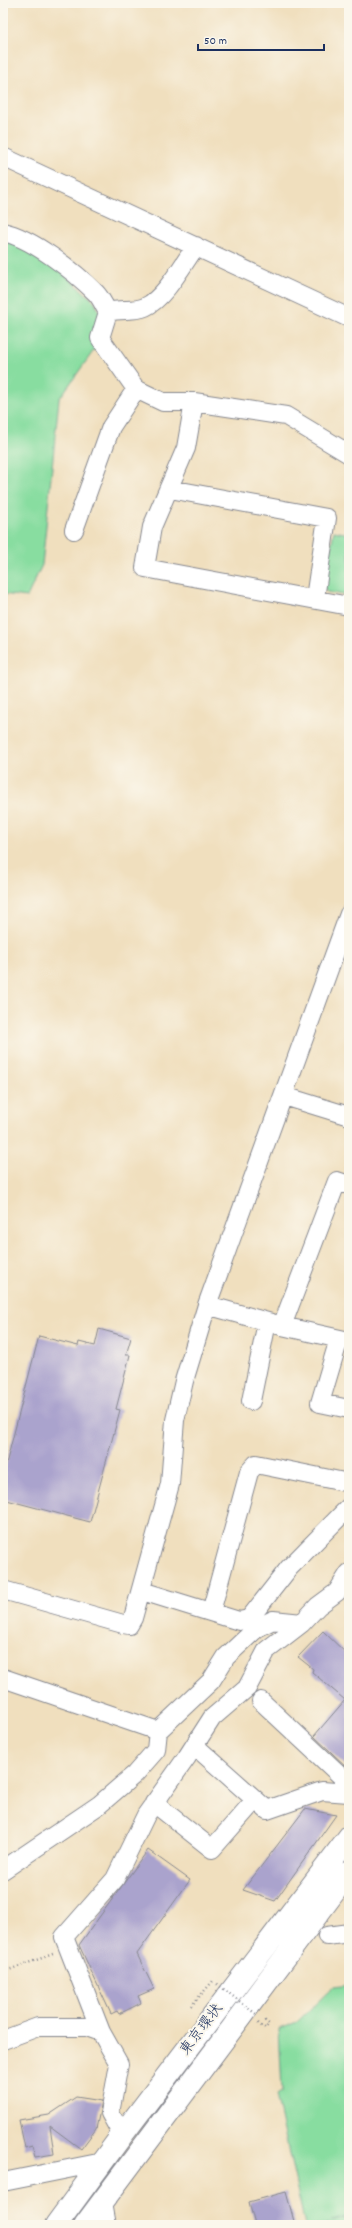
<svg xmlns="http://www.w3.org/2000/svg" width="352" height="2228" font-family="Dekko,'Klee One',sans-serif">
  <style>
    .green { fill: #88dda0; stroke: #52867f }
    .building { fill: #aaa3cd }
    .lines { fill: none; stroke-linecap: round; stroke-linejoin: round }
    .minor-casing { stroke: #86878e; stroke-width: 20 }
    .highway-casing { stroke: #86878e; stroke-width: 24 }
    .path { stroke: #86878e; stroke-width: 2.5; stroke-dasharray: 1 3; stroke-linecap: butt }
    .minor { stroke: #fff; stroke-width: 18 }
    .highway { stroke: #fff; stroke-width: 22 }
    .path-bridge { stroke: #86878e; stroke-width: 2.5; stroke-dasharray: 1 3; stroke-linecap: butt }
    .labels { text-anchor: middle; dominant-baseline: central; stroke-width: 4; stroke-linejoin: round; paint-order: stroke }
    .street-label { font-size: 15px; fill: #1b2f5e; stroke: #fbf7ec }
  </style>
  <rect width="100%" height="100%" fill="#fbf7ec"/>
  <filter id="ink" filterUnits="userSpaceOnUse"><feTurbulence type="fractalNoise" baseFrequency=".025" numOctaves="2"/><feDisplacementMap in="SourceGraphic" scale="8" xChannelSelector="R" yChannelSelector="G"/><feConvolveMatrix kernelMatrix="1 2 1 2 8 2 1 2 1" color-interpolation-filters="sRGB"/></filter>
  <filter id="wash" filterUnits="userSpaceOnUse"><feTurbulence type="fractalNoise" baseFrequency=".012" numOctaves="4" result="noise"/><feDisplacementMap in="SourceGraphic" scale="16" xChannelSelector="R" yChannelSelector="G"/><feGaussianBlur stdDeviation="0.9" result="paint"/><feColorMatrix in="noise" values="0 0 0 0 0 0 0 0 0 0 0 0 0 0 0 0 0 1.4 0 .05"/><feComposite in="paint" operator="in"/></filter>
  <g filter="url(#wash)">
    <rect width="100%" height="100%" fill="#f0dfbe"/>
    <path class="green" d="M3,236L48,260L94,301L101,315L97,346L59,399L42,565L27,597L3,594Z
      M334,531L349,534V596L327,592L323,587Z
      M349,1984V2216L330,2222L349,2217V2225H305L276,2095L282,2091L279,2029L297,2022L334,1986Z"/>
    <g id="blocks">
      <path class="building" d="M99,1329L131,1338L126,1355H130L116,1409L120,1410L90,1522L3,1499V1476L39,1336L78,1346L79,1342L95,1346Z
        M323,1631L349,1656V1769L314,1736L345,1700L312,1672L313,1669L298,1657Z
        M305,1809L336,1815L275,1901L243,1890Z
        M148,1850L190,1880L137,1954L154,1989L138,1996L141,2003L119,2014L117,2011L111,2014L79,1945Z
        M76,2097L102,2101L96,2129L81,2149L50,2126L54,2154L35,2157L32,2146L25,2148L19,2120L49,2115Z
        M286,2192L295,2225H255L249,2202Z"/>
    </g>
  </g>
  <g filter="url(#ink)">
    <use href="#blocks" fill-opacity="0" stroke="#86878e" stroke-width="1"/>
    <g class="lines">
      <defs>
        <path id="minor" d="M3,157L349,318
          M3,232C32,238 75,272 96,293C101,298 104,306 108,312
          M136,389L163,402H194L286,416L349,454
          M194,402L186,448L152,527L145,568L349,606
          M170,489L327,518L315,598
          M74,530L111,427L136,389L100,338L108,312C120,308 134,312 145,307C165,298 183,264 196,246
          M284,1096L349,1116
          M207,1305L282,1326L349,1341
          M282,1326L337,1181L349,1185
          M339,1339L320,1403L349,1409
          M251,1401L267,1322
          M3,1590L123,1624L129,1625L133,1618L170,1484L175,1420L184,1381L207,1305L349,914
          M142,1591L239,1621L249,1619L289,1568L349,1507
          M211,1612L249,1472L256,1464L349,1483
          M3,1678L158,1731L156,1750L135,1774L99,1805L3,1870
          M261,1701L341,1776L349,1785
          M158,1731L211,1681L226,1657L257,1628L273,1620L302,1623
          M195,1746L267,1810L322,1791L349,1793
          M154,1803L212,1849L255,1800
          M327,1936L349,1933
          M3,2040L38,2027H87L101,2032
          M122,2135L110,2113L119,2064L101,2032L64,1937L115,1879L146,1815L187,1757L212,1718L247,1688L267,1650L302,1623L318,1606L337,1592L349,1573
          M3,2182L103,2162
          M102,2203L106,2225"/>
        <path id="highway" d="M56,2225L122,2135L349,1837
          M85,2225L349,1872"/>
      </defs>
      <use href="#minor" class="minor-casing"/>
      <use href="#highway" class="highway-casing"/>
      <path class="path" d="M3,1972L53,1954
        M191,2006L213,1981L215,1982
        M258,2023L265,2029L269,2024L263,2019"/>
      <use href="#minor" class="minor"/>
      <use href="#highway" class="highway"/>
      <path class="path-bridge" d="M217,1984L256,2014"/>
    </g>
  </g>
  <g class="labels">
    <g class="street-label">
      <text transform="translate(202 2030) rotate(-53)">東京環状</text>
    </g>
  </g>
  <rect width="352" height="2228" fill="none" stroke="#fbf7ec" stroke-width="16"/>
  <path d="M198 44v6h126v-6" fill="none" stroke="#1b2f5e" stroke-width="2"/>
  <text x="204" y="44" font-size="12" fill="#1b2f5e" stroke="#fbf7ec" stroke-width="3" paint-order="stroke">50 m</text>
</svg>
